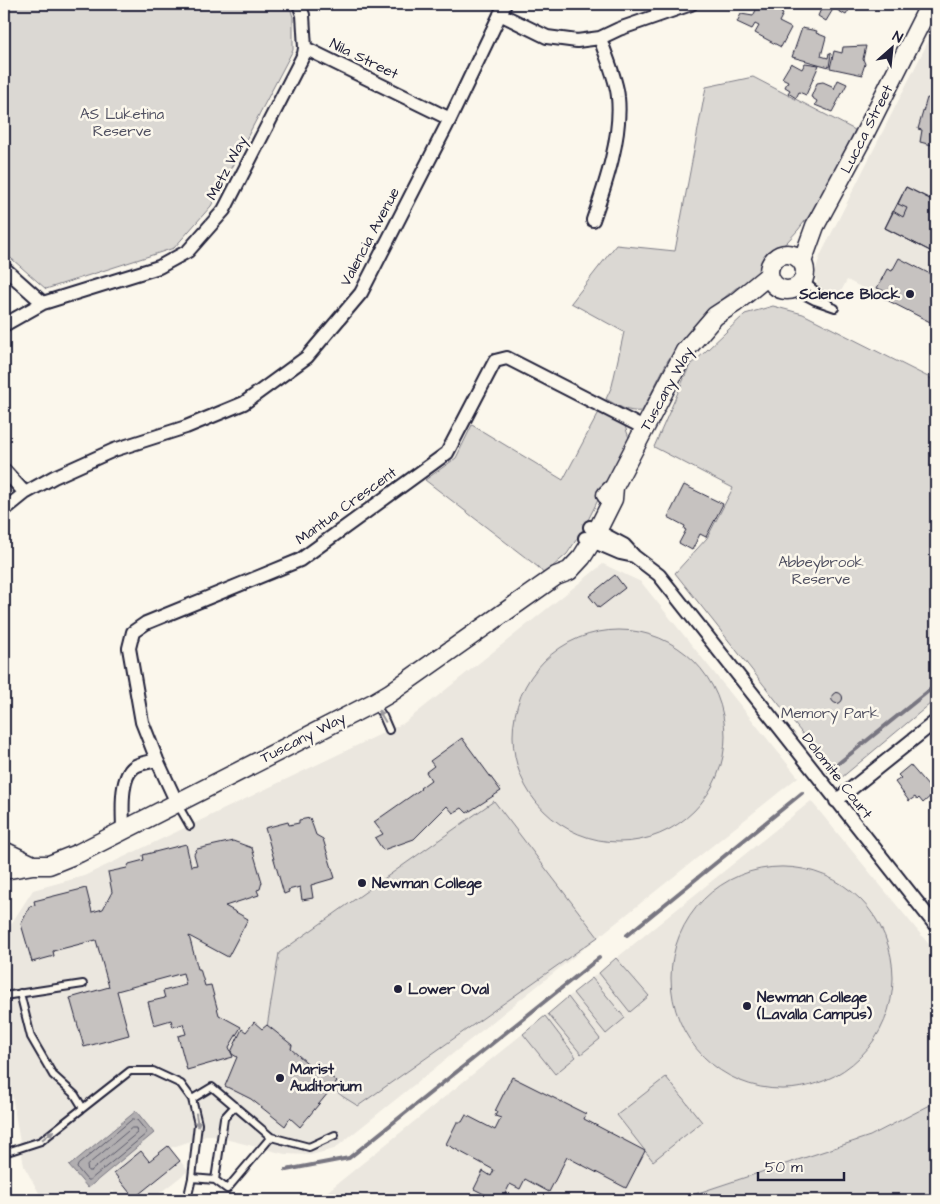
<svg xmlns="http://www.w3.org/2000/svg" width="940" height="1204" font-family="'Architects Daughter',sans-serif">
  <style>
    .built { fill: #ebe7df }
    .green { fill: #dbd8d3; stroke: #7e7d87 }
    .water { fill: #b1aeb0; stroke: #787681 }
    .lines { fill: none; stroke-linecap: round; stroke-linejoin: round }
    .shore { stroke: #5b5a6a; stroke-width: 1 }
    .stream { stroke: #787681; stroke-width: 4 }
    .building { fill: #c6c2c0; stroke: #22223b }
    .lane-casing { stroke: #22223b; stroke-width: 10 }
    .street-casing { stroke: #22223b; stroke-width: 16 }
    .secondary-casing { stroke: #22223b; stroke-width: 21 }
    .lane { stroke: #fbf7ec; stroke-width: 6 }
    .street { stroke: #fbf7ec; stroke-width: 12 }
    .secondary { stroke: #fbf7ec; stroke-width: 18 }
    .oneway { fill: #99979c }
    .poi-dot { fill: #22223b; stroke: #fbf7ec; stroke-width: 2 }
    .labels { text-anchor: middle; dominant-baseline: central; stroke-width: 5; stroke-linejoin: round; paint-order: stroke }
    .street-label { font-size: 15px; fill: #22223b; stroke: #fbf7ec }
    .park-label { font-size: 15px; fill: #505061; stroke: #fbf7ec }
    .poi-label { font-size: 15px; font-weight: bold; fill: #22223b; stroke: #fbf7ec; text-anchor: start }
  </style>
  <rect width="100%" height="100%" fill="#fbf7ec"/>
  <filter id="ink" filterUnits="userSpaceOnUse"><feTurbulence type="fractalNoise" baseFrequency=".02" numOctaves="2"/><feDisplacementMap in="SourceGraphic" scale="10" xChannelSelector="R" yChannelSelector="G"/><feConvolveMatrix kernelMatrix="1 2 1 2 8 2 1 2 1" color-interpolation-filters="sRGB"/></filter>
  <g filter="url(#ink)">
    <path class="built" d="M936,26V325L847,280L838,297L822,289L817,284L815,272L820,256Z
      M603,564L641,582L798,777L334,1149L311,1155L285,1154L209,1135L170,1148L188,1171L151,1200H121L113,1191L100,1200H43L24,1166L4,1049V935L33,890L84,876L404,723Z
      M811,801L936,953V1102L870,1136L677,1200H317Z"/>
    <path class="green" d="M4,4H289L293,17V50L211,206L174,248L46,289L4,252Z
      M753,77L855,130L818,204L798,230L787,242L766,259L758,276L749,283L736,288L702,316L668,360L642,411C628,413 617,405 606,399L612,386L624,332L571,303L616,245L675,251L706,87Z
      M773,306L803,314L936,381V699L841,778L820,756L675,573L707,538L733,488L654,447L689,367L745,314Z
      M599,412L625,426L629,438L584,528L567,554L544,574L538,567L425,480L456,458L472,425L563,480Z
      M513 736a106 106 0 1 1 212 0a106 106 0 1 1-212 0Z
      M494,801L598,937L358,1106L342,1096L266,1033L279,953Z
      M671 978a111 111 0 1 1 222 0a111 111 0 1 1-222 0Z
      M616,958L649,996L630,1012L599,973Z
      M592,978L625,1018L606,1034L573,993Z
      M568,997L600,1039L581,1054L548,1014Z
      M545,1016L576,1057L555,1074L523,1034Z
      M666,1077L702,1122L653,1161L617,1115Z
      M936,1102V1200H677L870,1136Z"/>
    <path class="water" d="M136,1111L154,1133L88,1188L69,1166Z"/>
    <g class="lines">
      <path class="shore" d="M133,1119L137,1120L146,1131V1134L90,1180H87L77,1168L78,1165Z
        M132,1128H136L137,1133L91,1171H88L87,1166Z"/>
      <path class="stream" d="M829,771L936,685
        M627,935L802,793
        M286,1170L349,1158L599,958"/>
    </g>
    <path class="building" d="M759,4H777L783,7L781,13L783,14L779,22L791,28L781,47L755,33L759,26L755,24L752,29L737,22L741,14L753,16Z
      M820,4H847L849,5V10L846,15L837,10L838,8L835,6L826,21L818,16L821,9L818,7Z
      M802,28L817,31L816,33L826,37L821,56L828,58L829,53L831,54L829,67L792,57Z
      M866,46L863,59L865,64L862,73L863,75L830,68L834,51L842,53L843,47Z
      M791,63L802,69L805,63L819,65L806,95L799,92L796,98L788,93L790,90L785,87L788,81L782,78Z
      M838,80L847,84L832,112L815,105L817,101L811,97L817,83L823,82L832,86L834,89Z
      M927,98L936,100V146L920,142L922,130L918,129Z
      M906,187L936,202V254L885,228Z
      M906,187L936,202V254L885,228L893,211L903,217L907,208L898,204Z
      M899,258L936,277V325L881,297L884,291L877,288L887,269L892,271Z
      M684,485L723,504L706,537L700,534L692,550L679,543L686,530L684,529L685,526L668,517Z
      M615,575L625,588L599,608L589,596Z
      M831.5 698a5.5 5.5 0 1 1 11 0a5.5 5.5 0 1 1-11 0Z
      M462,738L501,791L467,813L462,808L453,813L447,806L414,839L383,850L375,838L383,834L374,822L421,789L420,788L431,780L426,772L434,766L430,761Z
      M910,765L929,787L928,788L933,794L923,803L919,798L917,800L915,797L909,801L895,782L901,778L898,775Z
      M310,818L316,835L323,839L335,878L311,885L313,898L302,900L300,887L288,890L289,892L284,894L265,828L288,822L289,825L299,823V820Z
      M233,841L252,848L262,882L260,889L257,890L259,895L225,906L248,919L228,957L189,936L198,969H200L205,986L211,985L219,1015L241,1027L229,1047L233,1057L187,1070L178,1036L186,1034L183,1024L173,1027L171,1020L154,1025L148,1002L165,998L163,991L186,985L183,973L117,991L129,1035L84,1047L70,998L109,987L96,940L53,951L54,956L32,962L21,924L30,906L35,905L34,901L86,888L92,912L103,909L112,892L108,872L127,868L129,864L144,860L143,855L186,844L191,866L197,865L194,854L197,849Z
      M254,1022L262,1029L267,1025L292,1045L291,1049L320,1074L324,1070L337,1082L300,1127L290,1118L285,1126L251,1099L225,1086L237,1057L232,1054L231,1052L242,1029L246,1032Z
      M512,1077L586,1114L584,1119L645,1151L626,1188L567,1157L549,1192L525,1179L520,1189L510,1184L502,1200H496L474,1189L483,1171L491,1176L494,1170L446,1144L457,1122H462L466,1115L495,1130L501,1118L495,1116L497,1112L495,1111Z
      M168,1146L180,1161L134,1198L114,1173L141,1151L149,1161Z"/>
    <g class="lines">
      <defs>
        <path id="lane" d="M803,280L820,294L829,304
          M792,289L815,301L835,308
          M374,703L383,716L389,730
          M178,805L190,826
          M20,993L31,1037L53,1075L75,1095L83,1108
          M4,996L83,984
          M192,1099L212,1087L271,1137L227,1189L215,1180L192,1178
          M271,1137L309,1147L335,1135
          M4,1153L41,1141L130,1071H153L181,1084L192,1099L198,1124L192,1178L187,1200
          M215,1180L224,1118L235,1106"/>
        <path id="street" d="M299,4L303,15L305,48L450,119
          M500,14L547,37L577,41L600,38L619,29L691,4
          M593,220C606,183 622,136 618,97C617,80 605,54 600,38
          M4,268L43,303
          M4,325L43,303L159,267L188,251L224,210L304,54L305,48
          M4,470L25,493
          M4,510L25,493L54,477L114,450L186,427L244,403L307,357L361,293L450,119L505,4
          M590,527L624,545L634,556L659,575L936,926
          M585,538L620,553L634,556
          M836,801L936,721
          M177,803L157,760L142,722L129,648L133,632L146,623L300,560L447,453L495,361L507,358L644,428
          M123,831C123,814 119,778 134,767C139,763 150,762 157,760"/>
        <path id="secondary" d="M769 272a18 18 0 1 1 36 0a18 18 0 1 1-36 0Z
          M802,262L815,226L862,139L930,4
          M606,495L614,487L685,351L715,316L735,303L769,275
          M4,851L33,865
          M4,870L33,865H49L79,853L373,703L390,693L556,576L569,571L582,557L592,541L613,499L614,487"/>
      </defs>
      <use href="#lane" class="lane-casing"/>
      <use href="#street" class="street-casing"/>
      <use href="#secondary" class="secondary-casing"/>
      <use href="#lane" class="lane"/>
      <use href="#street" class="street"/>
      <use href="#secondary" class="secondary"/>
    </g>
    <defs><path id="oneway-solid" d="M-6-.8H1V-3.2L6.5 0L1 3.2V.8H-6Z" transform="scale(1.25)"/></defs>
    <g class="oneway">
      <use href="#oneway-solid" transform="translate(382 716) rotate(-120)"/>
      <use href="#oneway-solid" transform="translate(197 1120) rotate(81)"/>
      <use href="#oneway-solid" transform="translate(48 1135) rotate(-38)"/>
    </g>
  </g>
  <g class="poi-dot">
    <circle cx="910" cy="294" r="5"/>
    <circle cx="362" cy="883" r="5"/>
    <circle cx="398" cy="989" r="5"/>
    <circle cx="747" cy="1006" r="5"/>
    <circle cx="280" cy="1078" r="5"/>
  </g>
  <g class="labels">
    <g class="street-label">
      <text transform="translate(364 59) rotate(26)">Nila Street</text>
      <text transform="translate(867 129) rotate(-63)">Lucca Street</text>
      <text transform="translate(227 168) rotate(-62)">Metz Way</text>
      <text transform="translate(370 237) rotate(-62)">Valencia Avenue</text>
      <text transform="translate(667 389) rotate(-61)">Tuscany Way</text>
      <text transform="translate(346 506) rotate(-36)">Mantua Crescent</text>
      <text transform="translate(303 738) rotate(-27)">Tuscany Way</text>
      <text transform="translate(837 776) rotate(52)">Dolomite Court</text>
    </g>
    <g class="park-label">
      <text x="122" y="114">AS Luketina<tspan x="122" dy="17">Reserve</tspan></text>
      <text x="821" y="562">Abbeybrook<tspan x="821" dy="17">Reserve</tspan></text>
      <text x="830" y="713">Memory Park</text>
    </g>
    <g class="poi-label">
      <text x="900" y="294" text-anchor="end">Science Block</text>
      <text x="372" y="883">Newman College</text>
      <text x="408" y="989">Lower Oval</text>
      <text x="757" y="997">Newman College<tspan x="757" dy="17">(Lavalla Campus)</tspan></text>
      <text x="290" y="1069">Marist<tspan x="290" dy="17">Auditorium</tspan></text>
    </g>
  </g>
  <rect width="940" height="1204" fill="none" stroke="#fbf7ec" stroke-width="20"/>
  <rect x="10" y="10" width="920" height="1184" fill="none" stroke="#22223b" stroke-width="2" filter="url(#ink)"/>
  <g transform="translate(892 48) rotate(27)" stroke="#fbf7ec" stroke-width="4" paint-order="stroke">
  <path d="M0-4L9 19L0 12L-9 19Z" fill="#22223b"/>
  <text y="-8" font-size="14" font-weight="bold" text-anchor="middle" fill="#22223b">N</text>
  </g>
  <path d="M758 1172v8h86v-8" fill="none" stroke="#22223b" stroke-width="2.5"/>
  <text x="765" y="1172" font-size="15" fill="#22223b" stroke="#fbf7ec" stroke-width="4" paint-order="stroke">50 m</text>
</svg>
